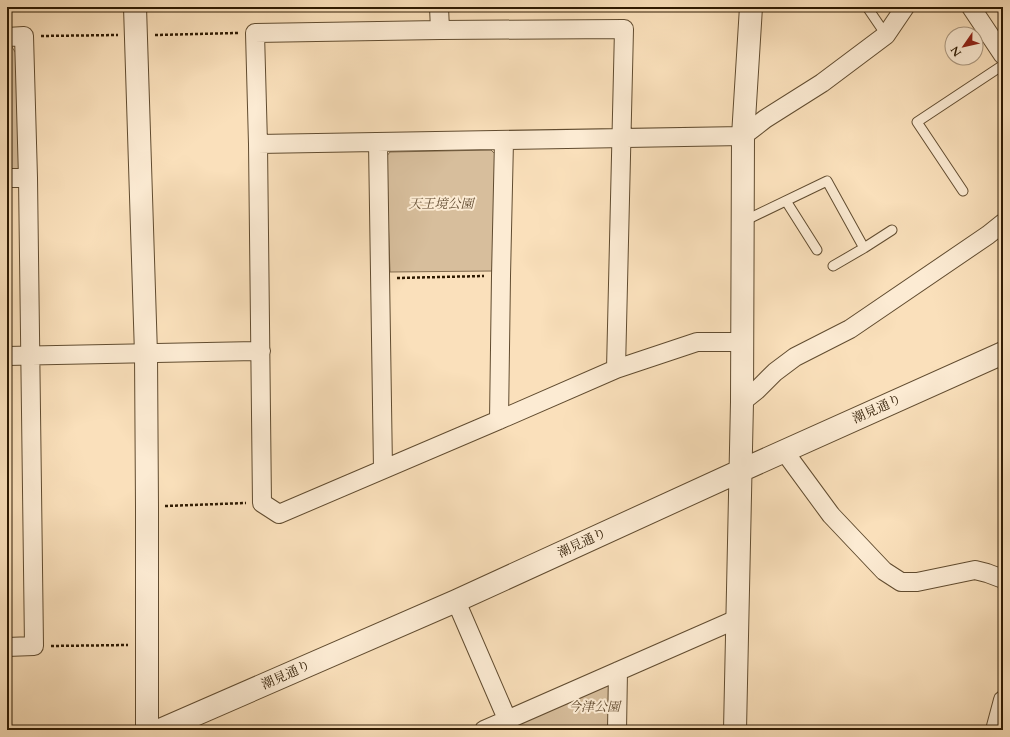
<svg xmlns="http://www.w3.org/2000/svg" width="1010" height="737" font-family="Cardo,'Noto Serif JP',serif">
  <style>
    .green { fill: #d7be9c; stroke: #826c4f }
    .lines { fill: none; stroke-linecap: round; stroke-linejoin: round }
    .service-casing { stroke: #614c30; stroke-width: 11 }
    .minor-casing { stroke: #614c30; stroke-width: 20 }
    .tertiary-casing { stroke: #614c30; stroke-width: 24 }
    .path { stroke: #2e1a02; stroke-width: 2.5; stroke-dasharray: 3 2; stroke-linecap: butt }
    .service { stroke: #fcebd3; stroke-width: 9 }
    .minor { stroke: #fcebd3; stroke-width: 18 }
    .tertiary { stroke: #fcebd3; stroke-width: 22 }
    .labels { text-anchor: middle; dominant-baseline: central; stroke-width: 4; stroke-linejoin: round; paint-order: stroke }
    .park-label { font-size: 13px; font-style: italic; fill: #614b30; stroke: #fcebd3 }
    .street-label { font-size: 13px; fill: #2e1a02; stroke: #fcebd3 }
  </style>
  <rect width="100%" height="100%" fill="#fae0bb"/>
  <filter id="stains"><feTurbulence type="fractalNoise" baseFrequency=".005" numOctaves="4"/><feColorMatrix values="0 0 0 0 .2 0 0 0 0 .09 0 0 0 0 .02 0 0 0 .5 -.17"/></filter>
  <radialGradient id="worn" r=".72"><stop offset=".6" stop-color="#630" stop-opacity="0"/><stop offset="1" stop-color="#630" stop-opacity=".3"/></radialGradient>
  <path class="green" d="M7,47H12L17,55L20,168L13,173H7Z
    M491,150L496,155L493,271L390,272L386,157L390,152Z
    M618,671L617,730H507Z"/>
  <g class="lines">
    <defs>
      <path id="service" d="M867,7L886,35
        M963,191L917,122L1003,65
        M786,201L817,250
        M744,221L827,181L864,248
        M833,266L864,248L892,230"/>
      <path id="minor" d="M439,7L440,30
        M971,7L1003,55
        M7,37L24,36L28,178L34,646L7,647
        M378,142L383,469
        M258,144L743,136L765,119L822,83L886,35L905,7
        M7,178H28
        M7,356L261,351
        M616,369L624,29L440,30L255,33L258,144L262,503L279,514L499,420L616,369L697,342H741
        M742,402L757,390L775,372L795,357L850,329L988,235L1003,223
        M499,420L501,276L504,141
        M784,451L831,515L884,571L901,582H917L975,570L987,573L1003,579
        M456,601L507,719V730
        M484,730L737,619
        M617,730L618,671
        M995,730L1003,700"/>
      <path id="tertiary" d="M135,7L146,354L147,507V730
        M160,730L456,601L740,471L1003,353
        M735,730L742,402L743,136L751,7"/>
    </defs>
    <use href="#service" class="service-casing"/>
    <use href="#minor" class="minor-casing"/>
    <use href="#tertiary" class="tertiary-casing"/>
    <path class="path" d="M155,35L238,33
      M41,36L118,35
      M397,278L484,276
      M165,506L246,503
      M51,646L128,645"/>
    <use href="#service" class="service"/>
    <use href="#minor" class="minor"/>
    <use href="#tertiary" class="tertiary"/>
  </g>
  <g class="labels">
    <g class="park-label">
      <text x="441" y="204">天王境公園</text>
      <text x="594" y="707">今津公園</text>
    </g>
    <g class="street-label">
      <text transform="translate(877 409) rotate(-24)">潮見通り</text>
      <text transform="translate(582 543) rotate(-25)">潮見通り</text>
      <text transform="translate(286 675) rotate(-24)">潮見通り</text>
    </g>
  </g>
  <rect width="1010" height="737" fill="none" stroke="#fae0bb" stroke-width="24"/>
  <rect x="8" y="8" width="994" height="721" fill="none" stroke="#2e1a02" stroke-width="2"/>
  <rect x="12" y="12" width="986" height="713" fill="none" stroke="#2e1a02"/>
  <g transform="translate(964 46) rotate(236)"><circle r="19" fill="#fcebd3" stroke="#aa977f"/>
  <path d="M0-3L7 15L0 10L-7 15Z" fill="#8f2418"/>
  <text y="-6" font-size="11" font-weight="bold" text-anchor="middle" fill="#2e1a02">N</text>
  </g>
  <rect width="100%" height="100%" filter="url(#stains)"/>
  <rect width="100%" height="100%" fill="url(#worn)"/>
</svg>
